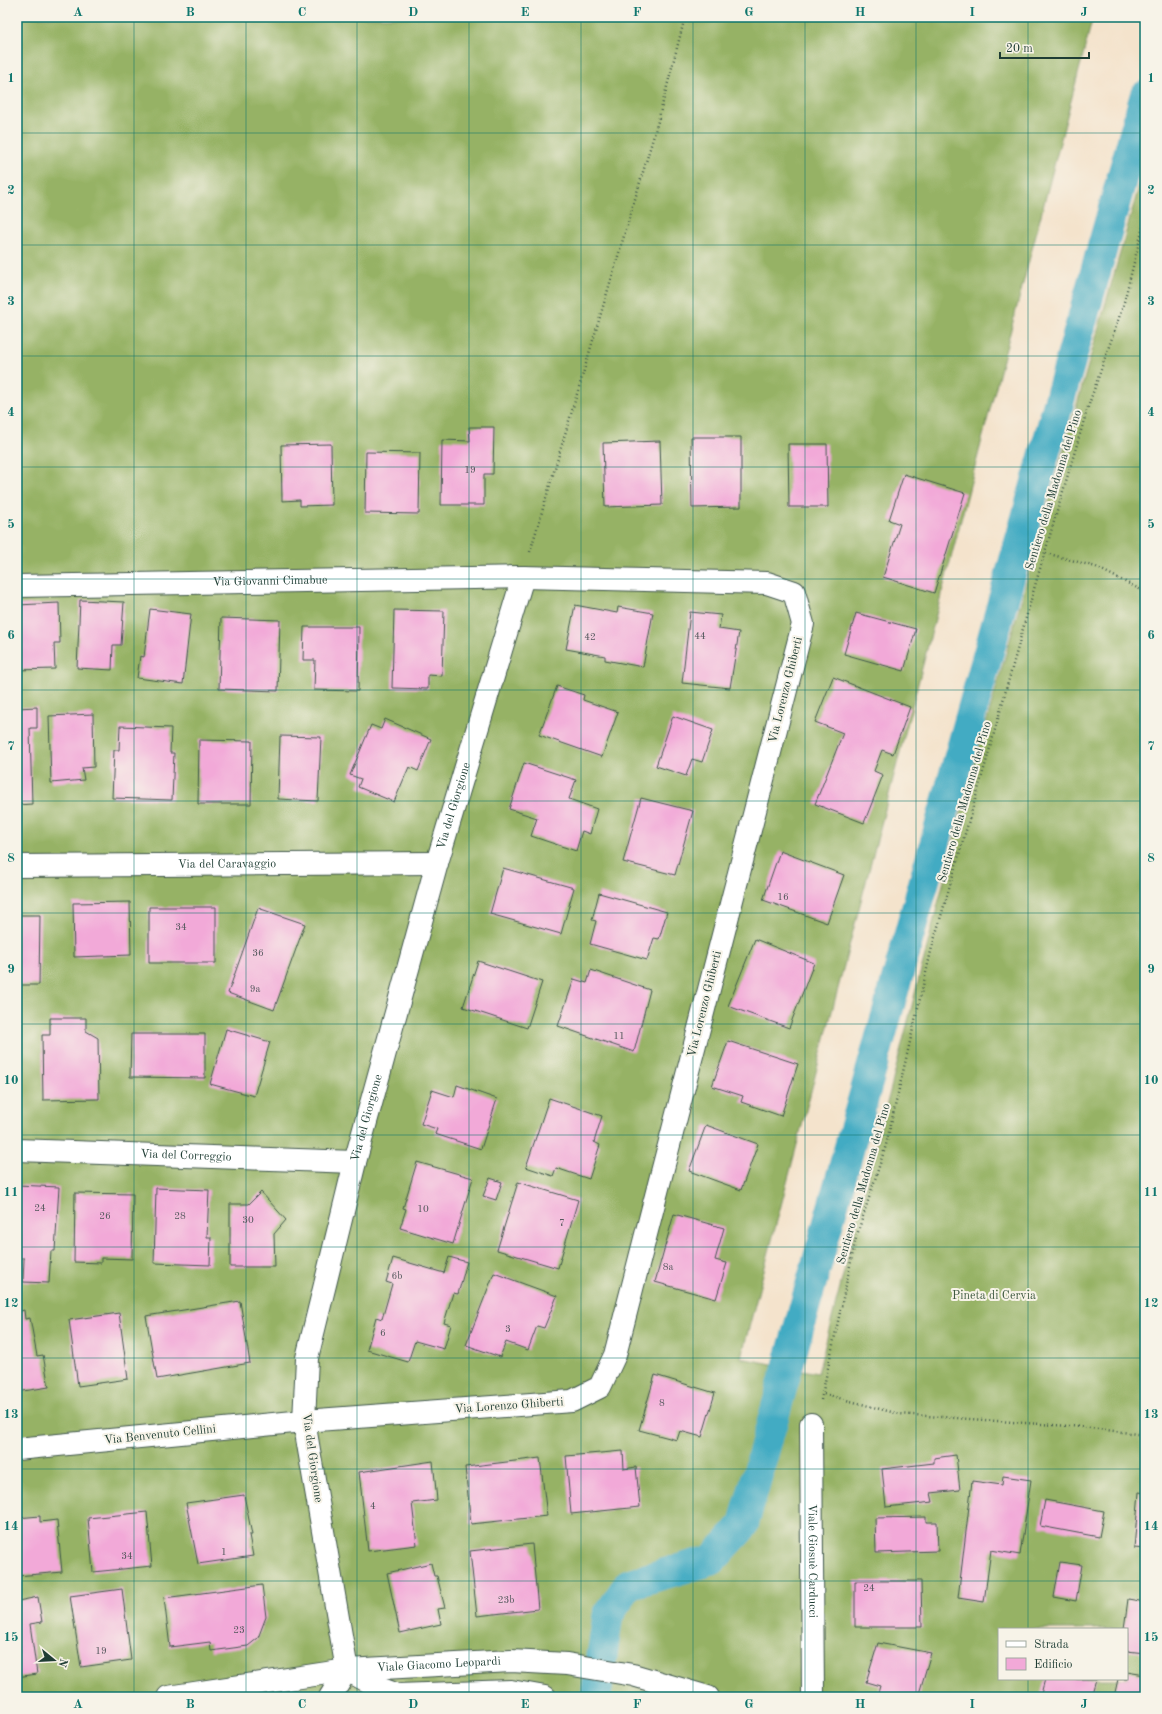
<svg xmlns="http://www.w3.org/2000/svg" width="1162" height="1714" font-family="'Old Standard TT',serif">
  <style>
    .forest { fill: #96b265; stroke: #5a784c; fill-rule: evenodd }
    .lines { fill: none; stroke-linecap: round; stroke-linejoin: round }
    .canal { stroke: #43abc3; stroke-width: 31 }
    .building { fill: #f2a9d8 }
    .minor-casing { stroke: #3f564b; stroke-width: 24 }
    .path { stroke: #3f564b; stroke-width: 2.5; stroke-dasharray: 1 3; stroke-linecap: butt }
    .minor { stroke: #fff; stroke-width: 22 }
    .grid { fill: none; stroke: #0f766e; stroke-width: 1; stroke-opacity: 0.55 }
    .labels { text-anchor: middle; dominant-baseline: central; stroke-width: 4; stroke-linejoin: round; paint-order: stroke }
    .number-label { font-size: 10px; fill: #54585d }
    .street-label { font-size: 12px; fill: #1f3d34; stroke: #f7f3e8 }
    .park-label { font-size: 12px; fill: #3f5a41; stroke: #f7f3e8 }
    .neatline { fill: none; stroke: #0f766e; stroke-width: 1.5 }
    .grid-label { font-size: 13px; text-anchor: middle; font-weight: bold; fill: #0f766e }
  </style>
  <rect width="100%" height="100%" fill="#f7f3e8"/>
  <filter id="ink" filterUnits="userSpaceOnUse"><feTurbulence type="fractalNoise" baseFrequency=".025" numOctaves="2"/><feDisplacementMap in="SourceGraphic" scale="8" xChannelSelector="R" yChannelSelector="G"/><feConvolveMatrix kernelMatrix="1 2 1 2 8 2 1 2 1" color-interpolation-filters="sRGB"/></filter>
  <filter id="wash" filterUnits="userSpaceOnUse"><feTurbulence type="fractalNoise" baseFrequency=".012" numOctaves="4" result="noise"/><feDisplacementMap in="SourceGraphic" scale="16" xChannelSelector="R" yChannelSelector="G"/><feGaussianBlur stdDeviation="0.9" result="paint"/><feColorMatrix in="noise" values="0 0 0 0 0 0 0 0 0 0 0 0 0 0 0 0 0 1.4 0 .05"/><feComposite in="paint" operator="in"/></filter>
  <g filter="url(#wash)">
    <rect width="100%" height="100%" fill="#f4e3cc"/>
    <path class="forest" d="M17,17H1093L741,1358L818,1373L966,794L1145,165V1697H17ZM999,1629H1127V1679H999Z"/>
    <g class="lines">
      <path class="canal" d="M596,1697L608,1615L629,1584L712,1560L743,1526L1145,96"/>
    </g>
    <g id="blocks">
      <path class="building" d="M469,427H494L493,474H484V505H441L442,440L470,441Z
        M691,437H741V507L692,508Z
        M660,441L662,505L605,507L603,443Z
        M331,444L332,505L300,506V500L282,501L281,445Z
        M788,444H827L828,507H789Z
        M366,452L420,453L419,514L365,513Z
        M904,474L965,493L934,593L883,577L900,524L889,520Z
        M80,600L124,602L121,645H113L112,670L77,668Z
        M59,603L60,643H54L55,669L17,670V605Z
        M575,605L617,613L618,607L653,613L643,667L605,660V656L566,649Z
        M150,609L191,614L183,684L137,678L140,656L144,657Z
        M394,610L444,611L442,676L428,675V689L392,688Z
        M690,612L721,615L719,629L739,632L730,688L682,683Z
        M856,613L916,629L904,671L844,654Z
        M221,618L280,620L278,691L219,689Z
        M304,627H359L358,691L314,690L315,660H303Z
        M833,677L910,707L893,754L882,750L874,771L883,775L864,823L815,804L843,733L815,722Z
        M557,686L584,695L583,700L618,712L602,757L539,735Z
        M37,707V728H30L32,804L17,805V708Z
        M93,714L94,767L82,768L84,780L51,783L49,716Z
        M673,716L713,730L702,762L692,759L686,776L656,766Z
        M385,719L431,739L418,771L409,767L394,802L358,787L361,779L350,775L371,725L381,729Z
        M120,726L171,728L170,753H174L172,800L112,798L114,750H119Z
        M280,736L321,737L318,801L278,799Z
        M199,740L252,741L251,804H198Z
        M524,763L576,780L569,799L597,809L590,834L582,831L576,851L531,836L537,818L509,809Z
        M641,798L693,811L675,875L623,862Z
        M780,851L844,875L827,923L763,900Z
        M503,868L574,888L561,934L490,914Z
        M599,893L667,912L659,939L654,938L647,960L590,944L596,921L592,920Z
        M130,902L131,955L74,957L73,903Z
        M149,907H216V963H149Z
        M258,908L305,924L274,1010L228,993Z
        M17,915H40L39,985H17Z
        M755,939L814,963L789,1028L728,1006Z
        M478,961L542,982L527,1028L463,1007Z
        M591,970L650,990L634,1052L558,1026L574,979L587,983Z
        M50,1018H86V1031L98,1038L99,1099L43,1100L42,1035H50Z
        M226,1029L270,1042L254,1096L210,1084Z
        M131,1034H205V1078L130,1077Z
        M728,1041L798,1064L781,1116L741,1102L743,1096L712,1086Z
        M457,1085L497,1099L481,1149L435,1134L437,1129L421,1124L432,1090L454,1097Z
        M549,1098L602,1116L594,1142L600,1145L589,1179L556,1168L553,1176L526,1167Z
        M706,1125L758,1144L741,1190L689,1171Z
        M417,1162L473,1178L453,1244L400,1228L406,1209L403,1208Z
        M490,1178L502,1182L496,1200L483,1196Z
        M518,1182L578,1200L558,1268L497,1250Z
        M17,1185L59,1187L55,1251H51L49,1283L23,1282L24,1258H17Z
        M156,1188L209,1190L207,1237H211L210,1265L154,1263Z
        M261,1192L286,1220L274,1234L275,1267H230V1204H249Z
        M75,1193L133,1194L132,1259L101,1258V1263L74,1262Z
        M674,1214L724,1228L715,1260L727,1263L716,1299L655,1282Z
        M449,1257L467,1262L458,1294L453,1293L444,1323L451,1325L444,1349L415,1341L408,1362L367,1350L376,1317L382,1319L392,1284L386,1282L393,1258L444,1273Z
        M494,1273L557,1296L544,1328L537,1326L528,1350L506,1342L500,1357L466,1345Z
        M240,1301L250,1363L157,1379L146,1316Z
        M24,1310L25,1319L30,1318L37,1356L43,1355L49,1387L17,1392V1312Z
        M119,1313L128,1379L78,1386L69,1320Z
        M655,1375L715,1393L702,1437L680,1431L677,1440L639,1430Z
        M623,1451L624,1469L636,1467L640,1507L571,1514L566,1456Z
        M956,1455L960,1490L931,1493L933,1502L886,1507L882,1469L934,1463V1458Z
        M540,1458L547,1516L471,1524L465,1467Z
        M433,1461L437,1500L412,1503L417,1545L368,1551L359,1472Z
        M1003,1476L1031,1480L1020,1555L991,1550L984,1602L958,1598L972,1481L1002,1485Z
        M1139,1492L1145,1493V1549L1134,1548Z
        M244,1495L252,1535H249L253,1556L198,1564L186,1503Z
        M1045,1500L1104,1511L1099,1537L1040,1526Z
        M147,1512L152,1566L93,1572L88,1518Z
        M40,1516V1522L57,1520L62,1572L17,1576V1518Z
        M926,1517V1522H937L938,1551L876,1553L875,1518Z
        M532,1544L538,1609L477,1616L470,1551Z
        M1060,1562L1082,1565L1076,1601L1054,1597Z
        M431,1563L434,1576H437L445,1608L438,1609L441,1624L400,1633L387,1573Z
        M855,1581H921L922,1627H855Z
        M262,1585L266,1617L258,1638L248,1646L211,1651L210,1642L170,1647L164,1598Z
        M122,1589L131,1660L81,1667L70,1596Z
        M38,1597L42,1622L30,1624L37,1674L17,1677V1608H19L18,1601Z
        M1128,1599L1145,1602V1653L1127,1651V1629H1124Z
        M878,1643L931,1653L918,1697H882L877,1696L880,1686L866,1682Z
        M1127,1672L1145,1675V1697H1114L1118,1679H1127Z
        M1045,1679H1096L1091,1697H1053L1041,1694Z"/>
    </g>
  </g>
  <g filter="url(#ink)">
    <use href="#blocks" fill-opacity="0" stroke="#3f564b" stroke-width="1"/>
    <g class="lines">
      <defs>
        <g id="minor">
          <path id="s1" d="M17,586L523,577L767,583L794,592L803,624L615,1355L600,1387L572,1401L304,1421L17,1449"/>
          <path id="s2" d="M17,866L437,863"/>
          <path id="s3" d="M17,1150L355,1162"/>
          <path id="s4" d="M811,1424L813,1697"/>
          <path d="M347,1670L382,1689L398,1695"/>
          <path id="s5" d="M168,1697L347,1670L511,1661L567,1664L633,1675L708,1697"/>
          <path id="s6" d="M330,1697L347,1670L304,1421L307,1358L355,1162L437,863L523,577"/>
          <path d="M388,1697L398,1695L511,1691L545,1697"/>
        </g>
      </defs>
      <use href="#minor" class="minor-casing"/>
      <path class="path" d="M530,552L657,125L685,17
        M1046,553L1096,567L1145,592
        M824,1394L899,1414L1083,1427L1145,1435
        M821,1400L856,1238L886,1145L932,947L986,762L1034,589L1088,407L1123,306L1145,219"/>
      <use href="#minor" class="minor"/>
    </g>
  </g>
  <path class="grid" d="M134,17V1697M246,17V1697M357,17V1697M469,17V1697M581,17V1697M693,17V1697M805,17V1697M916,17V1697M1028,17V1629M17,133H1145M17,245H1145M17,356H1145M17,467H1145M17,579H1145M17,690H1145M17,801H1145M17,913H1145M17,1024H1145M17,1135H1145M17,1247H1145M17,1358H1145M17,1469H1145M17,1581H1145M1028,1679V1697"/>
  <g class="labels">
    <g class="number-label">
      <text x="470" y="470">19</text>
      <text x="700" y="636">44</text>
      <text x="590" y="637">42</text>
      <text x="783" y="897">16</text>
      <text x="181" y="927">34</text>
      <text x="258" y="953">36</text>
      <text x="255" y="989">9a</text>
      <text x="619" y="1036">11</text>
      <text x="40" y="1208">24</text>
      <text x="423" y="1209">10</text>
      <text x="105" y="1216">26</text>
      <text x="180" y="1216">28</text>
      <text x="248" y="1220">30</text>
      <text x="562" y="1223">7</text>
      <text x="668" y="1267">8a</text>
      <text x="397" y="1276">6b</text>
      <text x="508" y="1329">3</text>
      <text x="383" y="1333">6</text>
      <text x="662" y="1403">8</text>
      <text x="373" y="1506">4</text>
      <text x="224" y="1552">1</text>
      <text x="127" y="1556">34</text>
      <text x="869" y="1588">24</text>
      <text x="506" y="1600">23b</text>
      <text x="239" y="1630">23</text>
      <text x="101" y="1651">19</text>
    </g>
    <g class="street-label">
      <text transform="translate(1054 490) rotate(-73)">Sentiero della Madonna del Pino</text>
      <text stroke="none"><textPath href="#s1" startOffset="253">Via Giovanni Cimabue</textPath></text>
      <text transform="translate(786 690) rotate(-76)">Via Lorenzo Ghiberti</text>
      <text transform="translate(965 802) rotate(-74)">Sentiero della Madonna del Pino</text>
      <text stroke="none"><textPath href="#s6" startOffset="919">Via del Giorgione</textPath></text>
      <text stroke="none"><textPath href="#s2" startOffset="210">Via del Caravaggio</textPath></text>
      <text transform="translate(705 1004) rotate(-76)">Via Lorenzo Ghiberti</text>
      <text stroke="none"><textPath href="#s6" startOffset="595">Via del Giorgione</textPath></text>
      <text stroke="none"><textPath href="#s3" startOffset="169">Via del Correggio</textPath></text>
      <text transform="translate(864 1184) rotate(-74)">Sentiero della Madonna del Pino</text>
      <text transform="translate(509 1406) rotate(-4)">Via Lorenzo Ghiberti</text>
      <text transform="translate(160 1435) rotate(-6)">Via Benvenuto Cellini</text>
      <text transform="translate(312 1458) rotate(82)">Via del Giorgione</text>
      <text stroke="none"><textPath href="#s4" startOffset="137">Viale Giosuè Carducci</textPath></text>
      <text stroke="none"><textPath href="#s5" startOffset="273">Viale Giacomo Leopardi</textPath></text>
    </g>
    <g class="park-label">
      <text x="994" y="1296">Pineta di Cervia</text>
    </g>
  </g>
  <rect width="1162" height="1714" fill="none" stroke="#f7f3e8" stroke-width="44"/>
  <rect x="998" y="1628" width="130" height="52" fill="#f7f3e8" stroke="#a1aaa0"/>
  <rect x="1006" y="1641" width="20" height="6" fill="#ffffff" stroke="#a1aaa0"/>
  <text x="1034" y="1648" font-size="12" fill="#1f3d34">Strada</text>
  <rect x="1006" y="1658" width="20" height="12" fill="#f2a9d8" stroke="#a1aaa0"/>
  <text x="1034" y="1668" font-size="12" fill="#1f3d34">Edificio</text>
  <g transform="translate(54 1660) rotate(108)" stroke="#f7f3e8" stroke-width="3" paint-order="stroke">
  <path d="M0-3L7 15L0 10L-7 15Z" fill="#1f3d34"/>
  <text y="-6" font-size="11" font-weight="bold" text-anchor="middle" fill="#1f3d34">N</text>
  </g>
  <path d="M1000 52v6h89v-6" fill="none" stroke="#1f3d34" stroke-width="2"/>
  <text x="1006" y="52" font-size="12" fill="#1f3d34" stroke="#f7f3e8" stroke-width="3" paint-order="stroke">20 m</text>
  <rect x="22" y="22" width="1118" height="1670" class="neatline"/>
  <g class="grid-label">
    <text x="78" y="16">A</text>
    <text x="190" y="16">B</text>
    <text x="302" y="16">C</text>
    <text x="413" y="16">D</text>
    <text x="525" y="16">E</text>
    <text x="637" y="16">F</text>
    <text x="749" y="16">G</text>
    <text x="860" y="16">H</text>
    <text x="972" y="16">I</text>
    <text x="1084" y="16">J</text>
    <text x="11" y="82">1</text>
    <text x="1151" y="82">1</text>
    <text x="11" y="194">2</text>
    <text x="1151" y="194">2</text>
    <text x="11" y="305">3</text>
    <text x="1151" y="305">3</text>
    <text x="11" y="416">4</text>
    <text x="1151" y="416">4</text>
    <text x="11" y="528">5</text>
    <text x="1151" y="528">5</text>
    <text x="11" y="639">6</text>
    <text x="1151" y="639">6</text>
    <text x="11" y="750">7</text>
    <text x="1151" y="750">7</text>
    <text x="11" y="862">8</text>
    <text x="1151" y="862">8</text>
    <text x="11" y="973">9</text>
    <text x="1151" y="973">9</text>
    <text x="11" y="1084">10</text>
    <text x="1151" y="1084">10</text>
    <text x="11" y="1196">11</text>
    <text x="1151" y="1196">11</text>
    <text x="11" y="1307">12</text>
    <text x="1151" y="1307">12</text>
    <text x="11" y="1418">13</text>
    <text x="1151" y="1418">13</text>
    <text x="11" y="1530">14</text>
    <text x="1151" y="1530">14</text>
    <text x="11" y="1641">15</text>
    <text x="1151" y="1641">15</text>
    <text x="78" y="1708">A</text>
    <text x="190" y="1708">B</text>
    <text x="302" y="1708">C</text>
    <text x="413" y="1708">D</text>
    <text x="525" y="1708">E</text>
    <text x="637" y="1708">F</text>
    <text x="749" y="1708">G</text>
    <text x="860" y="1708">H</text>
    <text x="972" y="1708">I</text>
    <text x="1084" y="1708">J</text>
  </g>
</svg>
